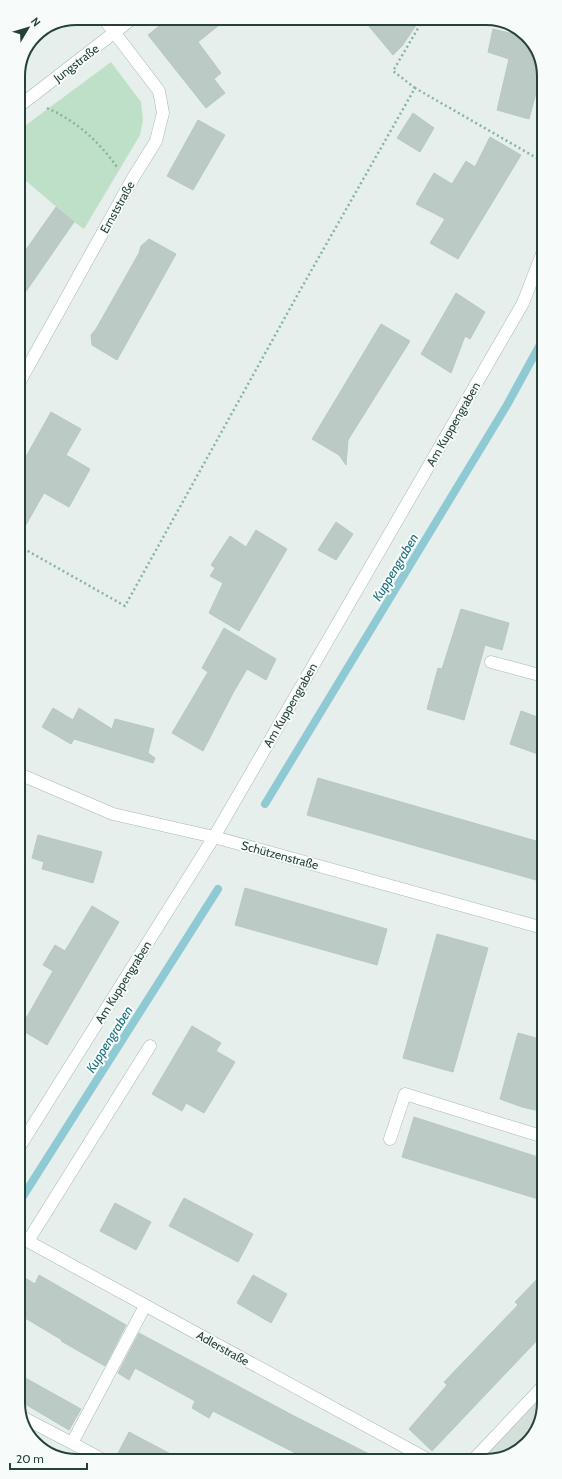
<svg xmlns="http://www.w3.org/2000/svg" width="562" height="1479" font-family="Cabin,sans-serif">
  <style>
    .built { fill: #d4dfda }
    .green { fill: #bfe0c8 }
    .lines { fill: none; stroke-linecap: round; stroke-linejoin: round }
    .stream { stroke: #8ec9d4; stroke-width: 8 }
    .building { fill: #bbcac4; stroke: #b8c9c2 }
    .lane-casing { stroke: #a8b8b2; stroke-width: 13 }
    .street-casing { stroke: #a8b8b2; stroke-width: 13 }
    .path { stroke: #86b3a5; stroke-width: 2.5; stroke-dasharray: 2 3; stroke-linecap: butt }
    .lane { stroke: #fff; stroke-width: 12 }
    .street { stroke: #fff; stroke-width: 12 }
    .labels { text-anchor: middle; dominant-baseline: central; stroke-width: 4; stroke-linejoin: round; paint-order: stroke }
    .street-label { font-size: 12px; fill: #24423a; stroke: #f7fbf9 }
    .water-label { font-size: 13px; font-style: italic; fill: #1c6f80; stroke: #f7fbf9 }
    .rim { fill: none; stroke: #24423a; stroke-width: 2 }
  </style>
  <rect width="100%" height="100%" fill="#e6efeb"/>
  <path class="built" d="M544,1390V1403L532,1438L501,1459H475Z"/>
  <path class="green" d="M111,62L141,102L143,120L140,135L84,229L74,222L18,174V131Z"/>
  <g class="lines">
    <path class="stream" d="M265,804L507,405L542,341
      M20,1201L218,889"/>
  </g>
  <path class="building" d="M169,18H228L198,42L221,73L214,79L225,93L206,108L148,35Z
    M362,18H421L402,46L393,55Z
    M493,29L526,37L542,61V71L529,119L497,110L509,59L488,52Z
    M413,113L434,128L420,152L397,138Z
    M198,120L225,135L193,190L167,176Z
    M490,137L521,155L458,259L430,243L445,219L416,204L434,173L452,184L466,161L475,167Z
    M56,207L74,222L18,303V261Z
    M149,239L176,254L117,360L92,345L91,335L96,329L139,253L141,246Z
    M456,293L485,312L470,339L465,336L451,373L421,354Z
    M381,324L410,341L348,440L346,465L339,455L312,439Z
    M51,412L81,429L66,455L90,469L69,507L44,493L19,537V469Z
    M336,522L353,534L336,560L318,550Z
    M256,530L287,549L239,631L209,613L223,583L210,576L215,568L211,565L230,536L246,547Z
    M461,609L509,623L502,650L485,645L464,720L427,709L438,668L442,669Z
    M224,628L276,659L266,680L247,669L233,693L203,751L172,733L208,672L202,668Z
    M53,708L73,720L79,708L112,729L115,719L154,729L148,753L155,758L153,763L74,739L71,744L42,727Z
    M521,711L543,719V756L510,744Z
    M318,778L543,843V882L307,815Z
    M38,835L102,852L93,883L42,869L44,862L32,858Z
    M245,888L387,929L377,965L235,925Z
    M92,906L119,922L47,1045L20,1029L53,971L43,965L55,945L65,951Z
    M437,934L488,948L453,1072L403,1058Z
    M192,1026L221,1043L216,1051L235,1062L204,1113L186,1103L182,1111L152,1094Z
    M518,1033L543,1040L544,1112L522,1107L500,1099Z
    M414,1117L544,1159V1198L538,1196V1199L402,1157Z
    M184,1198L253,1234L238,1262L169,1226Z
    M115,1203L151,1222L136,1250L100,1231Z
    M544,1272V1333L432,1451L409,1429L447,1385L444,1382L518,1305L515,1302Z
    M20,1275L35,1284L39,1275L126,1325L105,1366L61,1341L62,1340L20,1315Z
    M253,1275L287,1294L271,1323L237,1303Z
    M139,1333L294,1416L379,1459L309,1460L213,1411L209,1418L192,1408L195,1401L135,1368L129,1380L118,1373Z
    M20,1375L81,1409L69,1430L20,1401Z
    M129,1432L146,1441L182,1460L114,1461Z"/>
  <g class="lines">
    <defs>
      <path id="lane" d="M103,18L114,32
        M491,662L543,676
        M390,1139L405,1094L544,1137
        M20,1146L214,837
        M28,1241L150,1046
        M22,1417L72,1443L145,1306
        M72,1443L105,1461"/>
      <path id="street" d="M18,107L133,18
        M19,383L133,178L156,141L163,113L159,91L114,32
        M19,774L113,814L214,837L543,928
        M214,837L523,303L542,254
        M20,1237L427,1459
        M474,1459L544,1385"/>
    </defs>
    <use href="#lane" class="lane-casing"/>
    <use href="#street" class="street-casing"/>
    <path class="path" d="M415,88L393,71L424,18
      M47,108C52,111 57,112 61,115C84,128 102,146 117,167
      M19,546L125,606L298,294L415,88L542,161"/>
    <use href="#lane" class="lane"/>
    <use href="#street" class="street"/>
  </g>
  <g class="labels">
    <g class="street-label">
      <text transform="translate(76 63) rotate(-38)">Jungstraße</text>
      <text transform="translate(117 207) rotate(-61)">Ernststraße</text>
      <text transform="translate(453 424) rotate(-60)">Am Kuppengraben</text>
      <text transform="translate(290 705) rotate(-60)">Am Kuppengraben</text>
      <text transform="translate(280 855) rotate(15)">Schützenstraße</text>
      <text transform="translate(123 982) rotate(-58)">Am Kuppengraben</text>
      <text transform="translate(223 1348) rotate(29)">Adlerstraße</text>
    </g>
    <g class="water-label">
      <text transform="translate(395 567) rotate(-59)">Kuppengraben</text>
      <text transform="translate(109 1039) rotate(-58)">Kuppengraben</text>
    </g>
  </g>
  <path d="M0 0H562V1479H0ZM76 25H486A51 51 0 0 1 537 76V1403A51 51 0 0 1 486 1454H76A51 51 0 0 1 25 1403V76A51 51 0 0 1 76 25Z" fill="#f7fbf9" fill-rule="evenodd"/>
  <path class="rim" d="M76 25H486A51 51 0 0 1 537 76V1403A51 51 0 0 1 486 1454H76A51 51 0 0 1 25 1403V76A51 51 0 0 1 76 25Z"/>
  <g transform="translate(28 28) rotate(52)" stroke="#f7fbf9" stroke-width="3" paint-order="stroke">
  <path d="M0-3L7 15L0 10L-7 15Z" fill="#24423a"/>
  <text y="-6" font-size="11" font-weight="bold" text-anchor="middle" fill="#24423a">N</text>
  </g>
  <path d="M10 1463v6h77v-6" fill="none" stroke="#24423a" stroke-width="2"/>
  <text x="16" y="1463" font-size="12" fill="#24423a" stroke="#f7fbf9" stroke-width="3" paint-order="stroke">20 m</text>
</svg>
